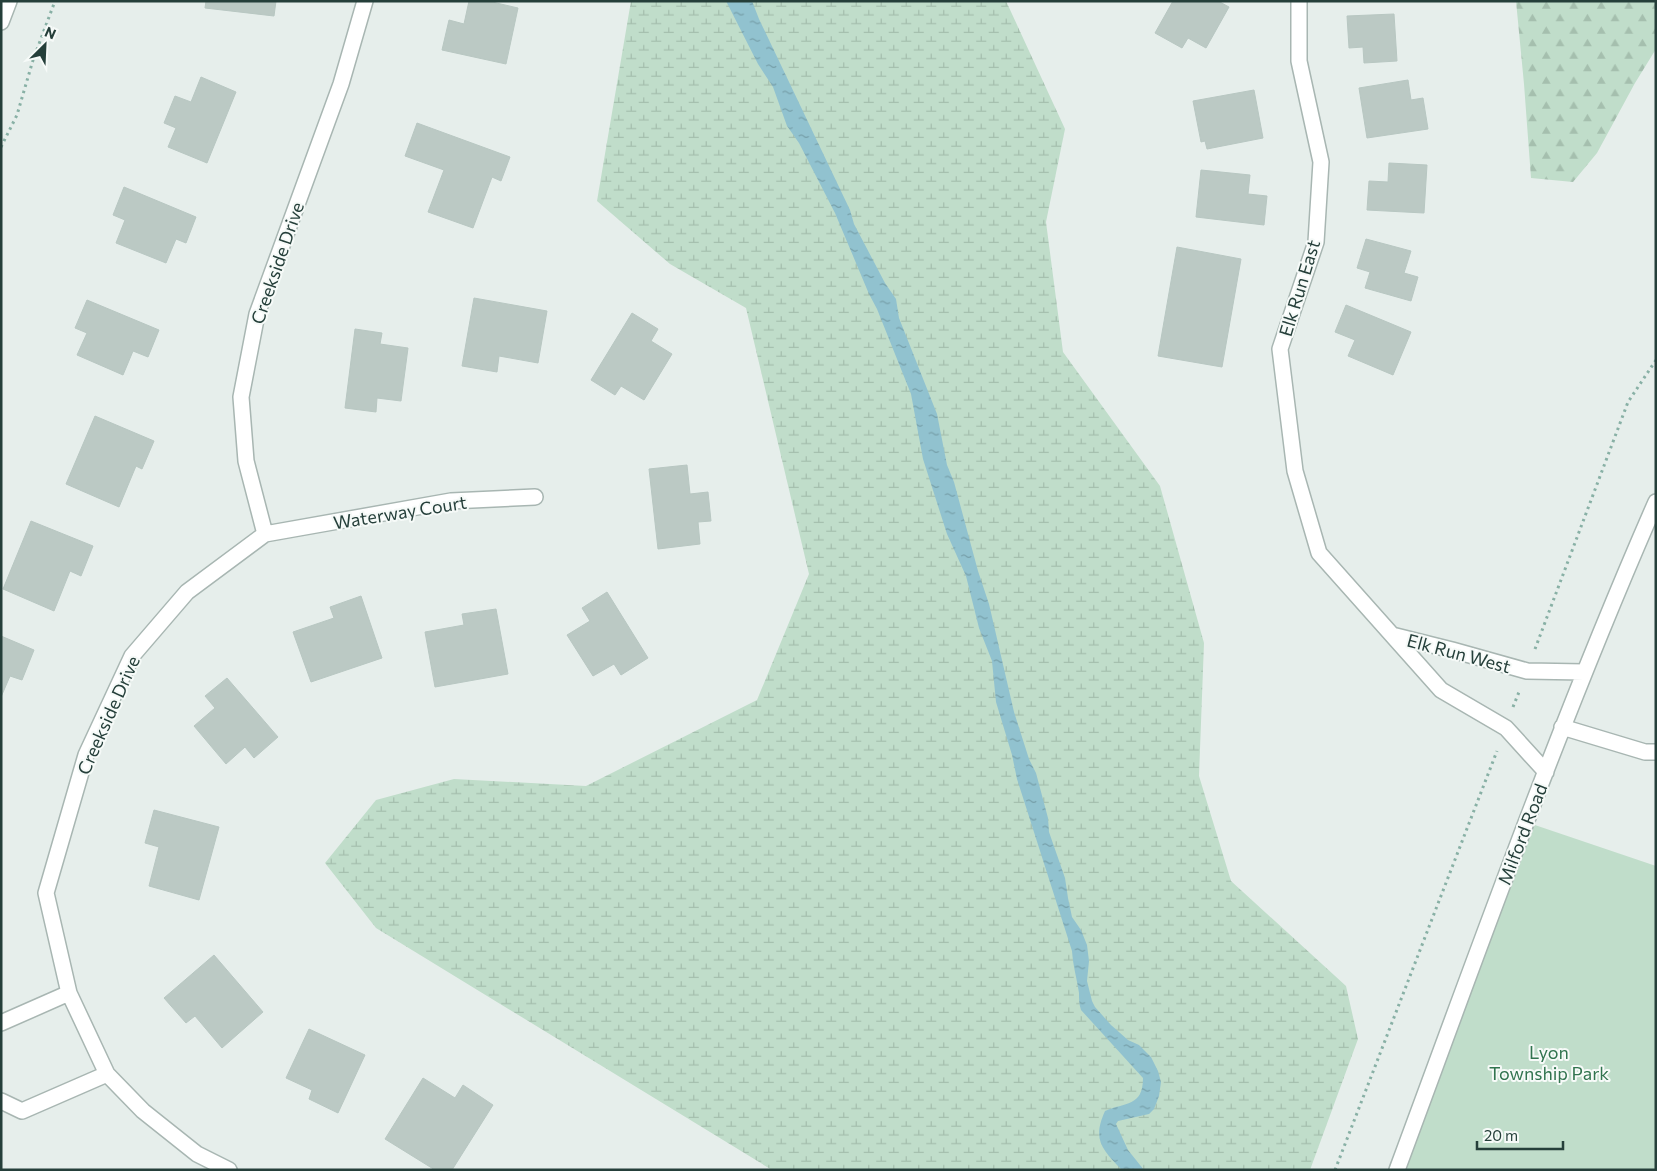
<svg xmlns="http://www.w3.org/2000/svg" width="1657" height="1171" font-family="Commissioner,sans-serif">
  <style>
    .forest { fill: url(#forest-firs) }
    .wetland { fill: url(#wetland-marsh) }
    .park { fill: #c0ddca }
    .water { fill: url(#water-ripples) }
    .building { fill: #bbc9c4; stroke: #b8c7c2 }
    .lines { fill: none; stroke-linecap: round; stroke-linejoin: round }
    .minor-casing { stroke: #a8b6b2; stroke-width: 18 }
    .path { stroke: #88b0a5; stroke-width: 3; stroke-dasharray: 2.5 4; stroke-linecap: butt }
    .minor { stroke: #fff; stroke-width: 15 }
    .labels { text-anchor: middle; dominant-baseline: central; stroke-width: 4; stroke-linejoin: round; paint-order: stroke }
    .street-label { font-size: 18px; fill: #253f3a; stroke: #f6faf8 }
    .park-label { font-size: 18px; fill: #31744f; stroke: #f6faf8 }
  </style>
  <defs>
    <pattern id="forest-firs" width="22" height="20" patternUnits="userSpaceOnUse" patternTransform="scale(1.25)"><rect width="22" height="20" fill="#c0ddca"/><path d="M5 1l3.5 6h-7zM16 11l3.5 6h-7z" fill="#a5bfae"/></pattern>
    <pattern id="wetland-marsh" width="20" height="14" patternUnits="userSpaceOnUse" patternTransform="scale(1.25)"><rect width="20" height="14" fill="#c0ddca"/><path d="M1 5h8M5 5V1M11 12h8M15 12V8" fill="none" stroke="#a5bfae"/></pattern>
    <pattern id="water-ripples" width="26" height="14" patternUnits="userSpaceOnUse" patternTransform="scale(1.25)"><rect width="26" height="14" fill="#91c2cf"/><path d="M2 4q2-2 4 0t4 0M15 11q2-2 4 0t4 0" fill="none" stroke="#769fa9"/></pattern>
  </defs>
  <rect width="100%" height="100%" fill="#e6eeeb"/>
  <path class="forest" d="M1516,1H1656V49L1635,83L1597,153L1573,182L1531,178L1524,84Z"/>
  <path class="wetland" d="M631,1H1006L1065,129L1046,222L1063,352L1160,486L1204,643L1199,776L1231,881L1346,986L1358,1039L1310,1170H772L376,928L325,863L376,800L454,779L586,786L757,700L809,574L746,308L670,264L597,201Z"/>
  <path class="park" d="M1526,822L1656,866V1170H1397Z"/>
  <path class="water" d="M726,1H752L759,19L850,210L854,224L885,283L896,299L899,318L937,414L947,465L954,482L978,571L989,604L1014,712L1029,759L1036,773L1048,818L1049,832L1065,878L1068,898L1072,917L1081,930L1087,945L1089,961L1087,981L1092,1001L1095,1007L1111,1025L1128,1040L1139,1045L1151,1057L1158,1071L1161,1082L1159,1096L1154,1109L1149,1114L1118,1121L1116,1124L1128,1150L1144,1170H1122C1102,1149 1092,1140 1105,1111C1125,1102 1143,1107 1143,1078L1081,1010C1079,1004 1079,999 1079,993C1077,979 1073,966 1072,951L1017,779L1012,755L996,702L992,661L979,628L966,576L947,534L923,459L911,394L877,309L869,294L835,213L799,143L787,126L773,87L758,64Z"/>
  <path class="building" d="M206,1H276L274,16L205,8Z
    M469,1H488L518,8L506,64L442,50L449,20L464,24Z
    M1173,1H1218L1229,7L1206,48L1188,38L1182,48L1155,33Z
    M1394,14L1397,61L1364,63L1363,47L1349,48L1347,16Z
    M201,77L236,92L207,163L168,147L176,128L164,123L175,96L191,102Z
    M1408,80L1411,100L1423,98L1428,129L1367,138L1359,88Z
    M1254,90L1263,138L1207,149L1205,141L1201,142L1193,101Z
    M417,123L510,157L501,181L492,177L473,228L428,212L444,170L405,156Z
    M1389,163L1427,165L1424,213L1367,210L1369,181L1388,182Z
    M1201,170L1250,175L1248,194L1267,196L1264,225L1196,217Z
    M124,187L196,217L186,243L176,239L166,263L116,243L125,220L113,215Z
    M1366,239L1411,251L1404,273L1418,277L1411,301L1365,288L1370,272L1357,268Z
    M1177,247L1241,259L1222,367L1158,356Z
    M474,298L547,311L538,363L499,356L497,372L462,366Z
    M87,300L159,330L148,357L133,351L123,375L77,355L87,333L75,328Z
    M1346,305L1411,332L1393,375L1348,356L1355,340L1335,332Z
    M632,313L658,329L651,341L672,354L644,400L621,386L615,395L591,380Z
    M355,329L382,333L380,344L408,348L401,401L377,398L376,412L345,408Z
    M95,416L154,441L142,469L136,466L119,507L66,484Z
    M687,465L690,494L708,492L711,521L698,522L700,544L658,549L649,469Z
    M31,521L93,546L81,576L70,571L54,611L3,589Z
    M607,592L648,658L621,675L614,664L593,676L567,635L590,621L582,608Z
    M361,596L382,658L311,682L293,632L334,618L330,607Z
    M496,609L508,674L435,687L425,632L464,625L462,614Z
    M1,636L34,650L22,680L10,676L1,697Z
    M227,678L278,737L254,758L245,747L226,764L194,726L215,708L205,696Z
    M154,810L219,827L199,900L149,886L159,847L145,843Z
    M214,955L263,1012L222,1048L195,1016L186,1023L164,998Z
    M309,1029L365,1055L338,1113L309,1099L312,1090L286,1078Z
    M423,1078L455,1098L463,1085L493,1105L452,1170H435L385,1139Z"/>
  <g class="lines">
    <defs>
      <path id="minor" d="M1299,1V61L1321,162L1316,242L1280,349L1295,471L1319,553L1441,690L1506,728L1546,772
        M1,22L9,1
        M265,534L246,461L241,397L257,314L341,84L365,1
        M1392,635L1452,650L1527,671L1584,672
        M1562,727L1645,752H1656
        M1,1023L69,993
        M1,1101L22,1111L107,1074
        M229,1170L197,1154L143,1111L107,1074L69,993L46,893L86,755L132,656L187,592L265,534L451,501L535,497
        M1397,1170C1480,946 1560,721 1656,502"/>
    </defs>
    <use href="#minor" class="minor-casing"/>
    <path class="path" d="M1,147L17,115L33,60L55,1
      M1535,649L1628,402L1656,360
      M1513,707L1519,692
      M1335,1170L1497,751"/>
    <use href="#minor" class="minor"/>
  </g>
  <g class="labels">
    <g class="street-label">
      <text transform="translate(277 263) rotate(-71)">Creekside Drive</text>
      <text transform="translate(1299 288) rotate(-73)">Elk Run East</text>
      <text transform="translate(400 512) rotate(-9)">Waterway Court</text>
      <text transform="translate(1459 653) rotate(15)">Elk Run West</text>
      <text transform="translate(108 715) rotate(-66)">Creekside Drive</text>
      <text transform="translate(1522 834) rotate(-69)">Milford Road</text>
    </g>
    <g class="park-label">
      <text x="1549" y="1052">Lyon<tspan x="1549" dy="21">Township Park</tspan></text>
    </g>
  </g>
  <rect width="1657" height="1171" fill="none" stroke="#253f3a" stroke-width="5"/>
  <g transform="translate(45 45) rotate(24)" stroke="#f6faf8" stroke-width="4" paint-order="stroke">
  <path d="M0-4L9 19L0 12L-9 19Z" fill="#253f3a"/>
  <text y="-8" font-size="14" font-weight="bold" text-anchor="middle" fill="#253f3a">N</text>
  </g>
  <path d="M1477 1141v8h86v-8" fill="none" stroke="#253f3a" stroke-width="2.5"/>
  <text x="1484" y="1141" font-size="15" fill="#253f3a" stroke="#f6faf8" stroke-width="4" paint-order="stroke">20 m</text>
</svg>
